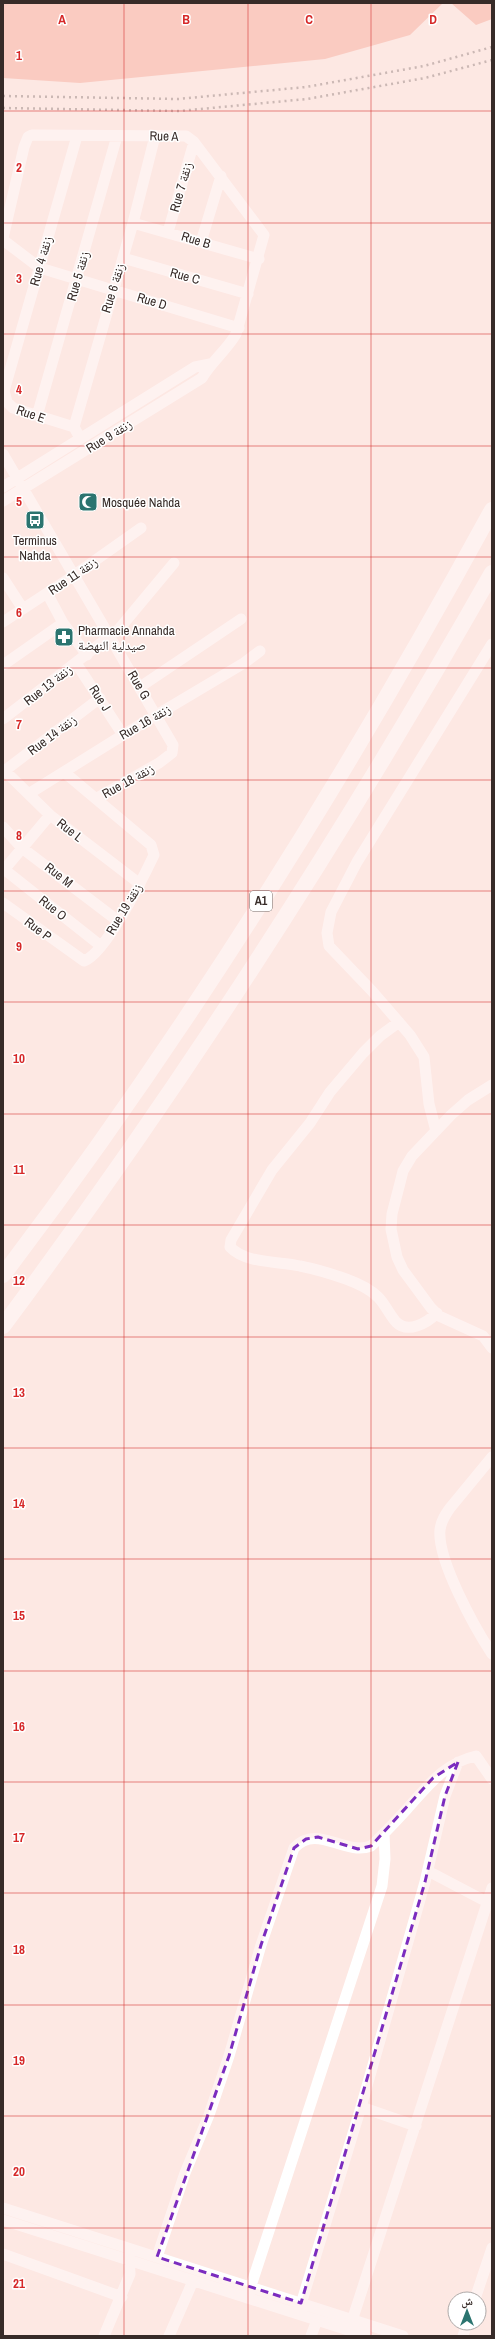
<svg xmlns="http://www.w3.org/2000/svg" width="495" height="2339" font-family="'Archivo Narrow','Noto Naskh Arabic',sans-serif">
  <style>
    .green { fill: #f5a997 }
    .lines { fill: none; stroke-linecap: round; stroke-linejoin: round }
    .minor { stroke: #fff; stroke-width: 11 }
    .highway { stroke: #fff; stroke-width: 16 }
    .rail { stroke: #8e7e7a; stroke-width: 2.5; stroke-dasharray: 2 4; stroke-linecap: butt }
    .marked { fill: none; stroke: #7b2cbf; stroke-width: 3; stroke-dasharray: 8 5; stroke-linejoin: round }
    .grid { fill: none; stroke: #d62828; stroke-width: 1; stroke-opacity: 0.55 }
    .labels { text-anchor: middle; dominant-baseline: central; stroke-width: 3; stroke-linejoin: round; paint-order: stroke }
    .shield { fill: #fff; stroke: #736b68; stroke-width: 1 }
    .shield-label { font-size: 12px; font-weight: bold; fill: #372b28 }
    .street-label { font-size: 13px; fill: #372b28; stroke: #fff }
    .poi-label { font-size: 13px; fill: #372b28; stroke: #fff; text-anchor: start }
    .grid-label { font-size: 13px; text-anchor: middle; font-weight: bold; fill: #d62828; stroke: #fff; stroke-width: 3; stroke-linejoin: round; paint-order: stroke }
  </style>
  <rect width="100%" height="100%" fill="#fde8e3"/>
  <path class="green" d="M3,3H443L410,35L325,59L80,83L3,78Z
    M451,3H492V19L476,25Z"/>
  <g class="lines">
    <path class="minor" d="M133,223L259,259
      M168,232L194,142
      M3,238L24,147L28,137L32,135L186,136L194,142L264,235L236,334C226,351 211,362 202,378L3,501
      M3,240L40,268L239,328
      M201,242L221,176
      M123,258L248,294
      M37,416L117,136
      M74,427L13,408L7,402L4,391L77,136
      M80,438L74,427L133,223L155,136
      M3,454L173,745L172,753L159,763L97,798
      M3,487L195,367L210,364
      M3,578L23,609
      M47,593L63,623L87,655
      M3,622L73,576L141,528
      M76,663L123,735
      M3,665L63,623
      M140,687L241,619
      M3,719L119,629L174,563
      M5,771L50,815L140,884
      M3,772L100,698
      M30,793L123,735L244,663L260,651
      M3,827L22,848L118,921
      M5,870L101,946
      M3,871L50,815
      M3,903L84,961C106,953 143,878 154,855L151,845L64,772
      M399,1022L380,1036L363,1053L330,1092L310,1123L272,1170L231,1240L230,1247C246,1264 279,1261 300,1266C315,1269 332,1274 346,1279C357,1283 370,1289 378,1297C385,1304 389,1314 396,1322C408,1334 427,1323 437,1313
      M492,1085L468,1100L451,1115L412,1156L403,1171L400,1183L392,1214L391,1229L397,1257L403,1270L431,1308L439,1316L483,1336L492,1348
      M436,1131L429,1104L424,1057L410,1035L372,991L329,946L327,933L331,912L357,862L492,644
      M492,1457L450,1508C445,1515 441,1521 440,1530C437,1560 475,1628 492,1654
      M428,1871L487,1902
      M361,2107L416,2126
      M3,2208L403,2336
      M3,2220L367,2336
      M3,2254L122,2297
      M157,2257L185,2173L209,2115L229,2056L261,1945L294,1848C317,1823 344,1856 371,1846C384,1834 396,1821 407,1809C428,1786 444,1763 476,1756L492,1779
      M247,2298L382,1886L385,1859L384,1833
      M475,2299L492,2248
      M298,2314L361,2107L425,1882L445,1796L458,1762
      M349,2330L492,1888
      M104,2336L130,2274L129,2254
      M169,2336L193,2281
      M311,2336L317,2320
      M463,2336L467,2323"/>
    <path class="highway" d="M3,1275C186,1034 347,776 492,510
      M3,1326C182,1086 344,834 492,573"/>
    <path class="rail" d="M3,96L178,99L306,87L424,66L492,47
      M3,108L179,111L307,99L425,78L492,60"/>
  </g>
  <path d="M0 0H495V2339H0ZM458,1762L445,1796L425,1882L301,2303L157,2257L229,2056L261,1945L294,1848L306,1839L318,1837L358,1849L371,1846L433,1778Z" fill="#fde8e3" fill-opacity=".55" fill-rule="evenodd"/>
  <path class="marked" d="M458,1762L445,1796L425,1882L301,2303L157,2257L229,2056L261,1945L294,1848L306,1839L318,1837L358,1849L371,1846L433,1778Z"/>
  <path class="grid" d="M124,3V2336M248,3V2336M371,3V2336M3,111H492M3,223H492M3,334H492M3,446H492M3,557H492M3,668H492M3,780H492M3,891H492M3,1002H492M3,1114H492M3,1225H492M3,1337H492M3,1448H492M3,1559H492M3,1671H492M3,1782H492M3,1893H492M3,2005H492M3,2116H492M3,2228H492"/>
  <defs>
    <symbol id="mosque-square" viewBox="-11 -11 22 22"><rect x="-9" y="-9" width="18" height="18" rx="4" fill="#2b746f" stroke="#fff"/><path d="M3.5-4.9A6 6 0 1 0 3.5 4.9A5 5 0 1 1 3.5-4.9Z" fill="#fff"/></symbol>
    <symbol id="bus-square" viewBox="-11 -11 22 22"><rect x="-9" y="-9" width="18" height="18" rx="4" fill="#2b746f" stroke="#fff"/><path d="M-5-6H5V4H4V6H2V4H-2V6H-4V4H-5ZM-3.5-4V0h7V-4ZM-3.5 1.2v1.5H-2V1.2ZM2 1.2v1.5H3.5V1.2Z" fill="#fff"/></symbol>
    <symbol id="pharmacy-square" viewBox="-11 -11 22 22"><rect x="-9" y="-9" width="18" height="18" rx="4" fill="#2b746f" stroke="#fff"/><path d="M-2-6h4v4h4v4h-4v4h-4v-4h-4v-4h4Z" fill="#fff"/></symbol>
  </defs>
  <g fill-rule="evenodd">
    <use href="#mosque-square" x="77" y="491" width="22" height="22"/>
    <use href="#bus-square" x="24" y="509" width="22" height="22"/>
    <use href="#pharmacy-square" x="53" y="626" width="22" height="22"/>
  </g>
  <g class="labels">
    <rect class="shield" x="250" y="891" width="22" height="20" rx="3"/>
    <g class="shield-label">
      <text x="261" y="901">A1</text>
    </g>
    <g class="street-label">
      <text transform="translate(164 136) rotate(1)">Rue A</text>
      <text transform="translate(181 187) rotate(-74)">Rue 7 زنقة</text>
      <text transform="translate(196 240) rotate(17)">Rue B</text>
      <text transform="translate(41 261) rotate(-74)">Rue 4 زنقة</text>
      <text transform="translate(78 276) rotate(-74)">Rue 5 زنقة</text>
      <text transform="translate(185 276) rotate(16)">Rue C</text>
      <text transform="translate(113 288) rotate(-73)">Rue 6 زنقة</text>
      <text transform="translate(152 301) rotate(17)">Rue D</text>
      <text transform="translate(31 414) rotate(19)">Rue E</text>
      <text transform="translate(109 436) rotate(-32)">Rue 9 زنقة</text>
      <text transform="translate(73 576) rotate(-34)">Rue 11 زنقة</text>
      <text transform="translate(48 685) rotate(-38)">Rue 13 زنقة</text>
      <text transform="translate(139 685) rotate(59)">Rue G</text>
      <text transform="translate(100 698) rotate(57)">Rue J</text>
      <text transform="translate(145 722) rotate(-30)">Rue 16 زنقة</text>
      <text transform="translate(52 735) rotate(-37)">Rue 14 زنقة</text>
      <text transform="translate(128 781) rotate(-29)">Rue 18 زنقة</text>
      <text transform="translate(70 830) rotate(38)">Rue L</text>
      <text transform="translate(59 875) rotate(38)">Rue M</text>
      <text transform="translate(53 908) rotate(38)">Rue O</text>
      <text transform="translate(124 909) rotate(-59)">Rue 19 زنقة</text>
      <text transform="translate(38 929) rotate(37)">Rue P</text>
    </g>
    <g class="poi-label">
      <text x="102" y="502">Mosquée Nahda</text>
      <text x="35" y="540" text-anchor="middle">Terminus<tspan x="35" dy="15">Nahda</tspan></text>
      <text x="78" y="630">Pharmacie Annahda<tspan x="78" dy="15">صيدلية النهضة</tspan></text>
    </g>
  </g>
  <g class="grid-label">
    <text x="62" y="24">A</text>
    <text x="186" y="24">B</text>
    <text x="309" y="24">C</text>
    <text x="433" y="24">D</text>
    <text x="19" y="60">1</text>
    <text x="19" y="172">2</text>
    <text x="19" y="283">3</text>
    <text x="19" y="394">4</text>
    <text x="19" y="506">5</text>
    <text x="19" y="617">6</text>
    <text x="19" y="729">7</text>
    <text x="19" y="840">8</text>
    <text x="19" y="951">9</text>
    <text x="19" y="1063">10</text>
    <text x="19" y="1174">11</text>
    <text x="19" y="1285">12</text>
    <text x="19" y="1397">13</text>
    <text x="19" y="1508">14</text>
    <text x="19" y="1620">15</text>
    <text x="19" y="1731">16</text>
    <text x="19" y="1842">17</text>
    <text x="19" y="1954">18</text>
    <text x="19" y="2065">19</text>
    <text x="19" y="2176">20</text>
    <text x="19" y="2288">21</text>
  </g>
  <rect width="495" height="2339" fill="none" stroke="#372b28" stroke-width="8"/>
  <g transform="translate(467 2311)"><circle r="19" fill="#ffffff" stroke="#afaaa9"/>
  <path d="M0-3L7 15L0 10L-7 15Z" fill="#2b746f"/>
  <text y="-6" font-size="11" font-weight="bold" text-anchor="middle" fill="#372b28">ش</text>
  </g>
</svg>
